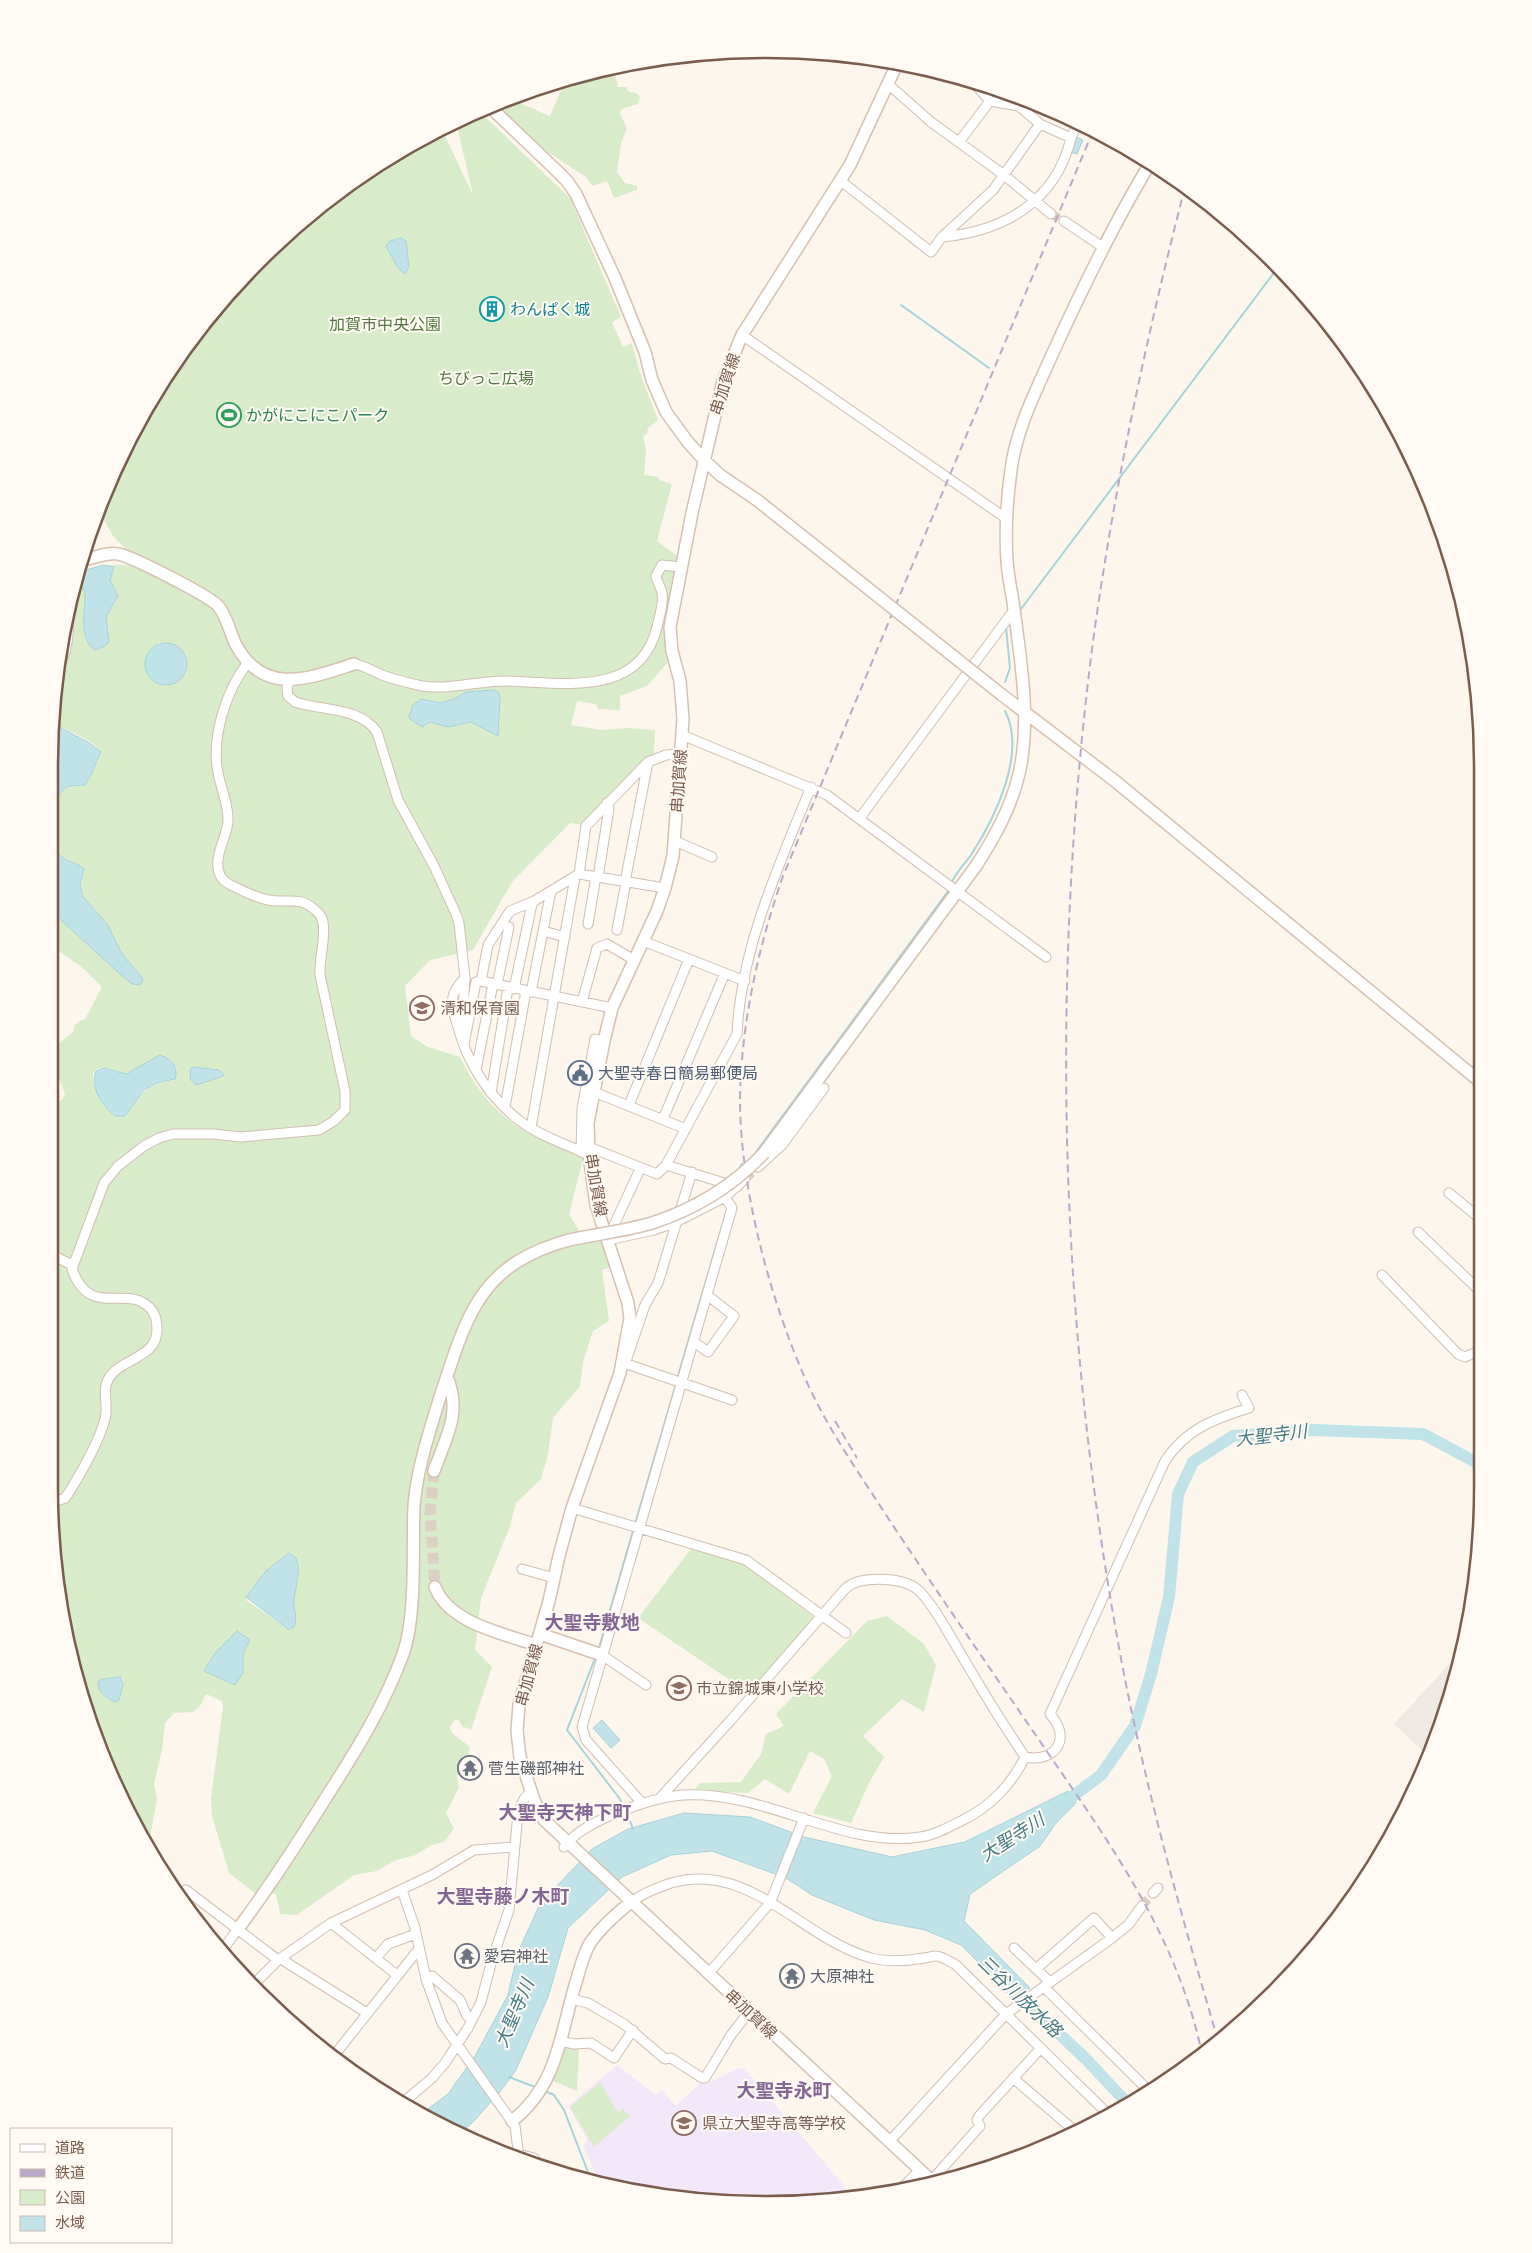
<svg xmlns="http://www.w3.org/2000/svg" width="1532" height="2253" font-family="'Public Sans','Noto Sans JP',sans-serif">
  <style>
    .industrial { fill: #efe9e4 }
    .education { fill: #f3e8fa }
    .green { fill: #d8ecc9; fill-rule: evenodd }
    .water { fill: #bfe3e8; stroke: #a5d3da }
    .lines { fill: none; stroke-linecap: round; stroke-linejoin: round }
    .stream { stroke: #a5d3da; stroke-width: 2 }
    .river { stroke: #bfe3e8; stroke-width: 12 }
    .street-tunnel { stroke: #dcd0c4; stroke-width: 9; stroke-dasharray: 9 4.5; stroke-linecap: butt }
    .secondary-tunnel { stroke: #dcd0c4; stroke-width: 11; stroke-dasharray: 11 5.5; stroke-linecap: butt }
    .street-casing { stroke: #d1beb0; stroke-width: 11 }
    .secondary-casing { stroke: #d6c0b0; stroke-width: 14 }
    .street { stroke: #fff; stroke-width: 9 }
    .secondary { stroke: #fff; stroke-width: 11 }
    .rail { stroke: #b9a8c9; stroke-width: 2; stroke-dasharray: 8 5; stroke-linecap: butt }
    .secondary-bridge-casing { stroke: #d6c0b0; stroke-width: 14; stroke-linecap: butt }
    .secondary-bridge { stroke: #fff; stroke-width: 11 }
    .labels { text-anchor: middle; dominant-baseline: central; stroke-width: 4; stroke-linejoin: round; paint-order: stroke }
    .culture-label { font-size: 16px; fill: #0d838f; stroke: #fffaf3; text-anchor: start }
    .park-label { font-size: 16px; fill: #537a41; stroke: #fffaf3 }
    .street-label { font-size: 16px; fill: #7a5c4d; stroke: #fffaf3 }
    .leisure-label { font-size: 16px; fill: #27864d; stroke: #fffaf3; text-anchor: start }
    .education-label { font-size: 16px; fill: #785e54; stroke: #fffaf3; text-anchor: start }
    .service-label { font-size: 16px; fill: #4e5e75; stroke: #fffaf3; text-anchor: start }
    .worship-label { font-size: 16px; fill: #5b616d; stroke: #fffaf3; text-anchor: start }
    .water-label { font-size: 18px; font-style: italic; fill: #437c86; stroke: #fffaf3 }
    .quarter-label { font-size: 19px; font-weight: bold; fill: #846695; stroke: #fffaf3 }
    .rim { fill: none; stroke: #7a5c4d; stroke-width: 2.5 }
  </style>
  <rect width="100%" height="100%" fill="#fdf6ec"/>
  <path class="industrial" d="M1462,1650L1426,1754L1394,1724Z"/>
  <path class="education" d="M617,2065L656,2095L662,2090L675,2106L702,2082L707,2084L736,2069L744,2068L851,2194L719,2203L626,2190L600,2183L583,2146L587,2139L568,2106Z"/>
  <path class="green" d="M616,66L614,71L618,87H626L629,92L636,93L640,97L638,104L621,109L620,114L627,128L621,143L617,172L625,183L637,186V190L614,198L607,181L593,186L586,177L531,141L494,103L508,98L550,116L565,81Z
    M478,110L570,198L621,317L612,322L623,347L632,343L641,376L658,420L648,428L647,434L643,436L646,449L644,475L659,477V480L672,484L657,541L677,556L665,626L669,661L647,686L620,696V710L598,709L596,704L577,701L571,725L601,730L628,728L655,730L654,757L584,825L570,823L512,882L473,950L430,960L405,986L411,1036L428,1047L460,1057C475,1089 498,1117 530,1134C547,1143 567,1148 583,1159L569,1214L586,1242L601,1239L612,1267L602,1270L609,1321L593,1331L583,1362L580,1386L553,1418L548,1454L541,1479L516,1503L510,1526L481,1598L475,1650L492,1667L471,1730L462,1726L458,1719L454,1721L450,1727L452,1733L470,1747L468,1756L457,1776L459,1787L446,1813L454,1829L444,1842L431,1845L416,1855L396,1860L377,1871L354,1875L297,1915L280,1914L276,1894H256L229,1873L212,1816L211,1799L223,1706L222,1701L206,1694L200,1706L193,1712L174,1713L165,1723L162,1750L154,1784L157,1799L149,1844L87,1717L55,1581L52,1211L56,1210L58,1193L52,1147L51,1102L62,1100L65,1094L51,1058V1050L73,1032L74,1026L80,1021L85,1019L102,987L83,968L56,949L50,942V910L84,941L143,979L122,954L107,924L83,897L80,885L83,874L81,867C74,863 63,860 58,853C47,837 50,796 68,786H80L89,780L101,754C95,739 67,731 53,724L57,680L60,674L58,672L62,626L79,577C81,583 85,590 85,596C86,613 79,640 95,650L107,644L109,639L106,617L118,598L110,580L114,567H99L81,572L82,570C98,566 111,564 127,565L124,547L113,536L104,520L99,519L123,449L197,330L259,259L367,170L442,130L473,195L456,122ZM159,643C181,640 195,661 181,678L159,683L153,680L145,658L148,653ZM490,690L495,691L496,735L471,722L448,727L432,722L426,724L409,711L421,699L440,703L454,699L466,692ZM156,1057C166,1057 172,1059 177,1069L174,1080C142,1086 144,1092 125,1116H115C108,1110 77,1069 103,1068C111,1067 118,1073 126,1074ZM192,1067L211,1069L224,1075L196,1085L191,1080ZM282,1558C288,1581 300,1606 292,1629L289,1630L246,1600L251,1589ZM237,1631L248,1646L243,1654V1673L235,1685L204,1671L215,1653ZM123,1678V1685L117,1702L108,1699L99,1688L100,1681L102,1679Z
    M691,1549L743,1564L815,1618L749,1693L638,1618Z
    M887,1616L924,1644L936,1665L924,1712L902,1699L863,1736L884,1757L869,1783L851,1823L813,1813L832,1776L824,1759L810,1751L789,1794L765,1779L748,1793L693,1791L700,1783L741,1782L761,1754L766,1734L784,1726L776,1714L867,1621Z
    M564,2045L576,2046L579,2050L577,2091L551,2080Z
    M600,2082L618,2113L623,2109L630,2116L594,2147L570,2107Z"/>
  <path class="water" d="M1076,137L1083,140L1077,154L1070,152Z
    M401,238L406,241L409,267L405,274L398,268L386,246L390,241Z
    M103,565L114,567L110,580L118,596L106,617L109,642L103,647L95,650C79,640 85,613 85,596C85,590 81,583 79,577L83,571Z
    M145 664a21 21 0 1 1 42 0a21 21 0 1 1-42 0Z
    M493,690L498,692L500,697L498,736L471,722L448,727L430,722L422,727L410,719L409,716L413,705L421,699L440,703L454,699L466,692Z
    M53,724L88,742L101,752L91,775L85,785L68,786C50,797 47,836 58,853C64,862 77,862 84,869L80,885L83,897L107,924L122,954L143,979L140,985L132,984L120,974L50,910L49,766Z
    M160,1055C171,1059 179,1066 175,1079L157,1083L144,1090L125,1116H115C103,1106 89,1087 96,1071L104,1068L126,1074Z
    M192,1067L219,1070L224,1075C221,1077 200,1084 196,1085L191,1080L190,1070Z
    M289,1553L296,1558C301,1571 296,1585 294,1599C293,1609 298,1618 294,1627L289,1630L246,1597L266,1571Z
    M237,1631L250,1640L243,1654V1673L235,1685L204,1671L215,1653Z
    M121,1677L123,1685L119,1700L116,1702C107,1699 98,1693 98,1682L102,1679Z
    M602,1720L620,1740L611,1748L593,1728Z
    M1068,1791L1076,1803L1056,1823L1040,1846L970,1894L964,1921L1030,1988L1015,1999L961,1945L925,1930L874,1920L812,1895L786,1878L712,1851L671,1855L622,1877L568,1928L548,1997L516,2070L499,2093L473,2122L461,2132L425,2111L448,2094L475,2056L508,1995L518,1952L540,1904L592,1849L628,1829L684,1813L750,1817L804,1837L892,1857L965,1842Z"/>
  <g class="lines">
    <path class="stream" d="M901,305L989,368
      M1021,609L1279,266
      M1005,682L1010,668L1006,627
      M951,884C955,873 965,864 971,855C995,818 1027,753 1005,711
      M756,1152L949,890
      M737,1172L742,1164
      M678,1376L727,1209
      M635,1524L676,1384
      M599,1648L633,1531
      M594,1661L567,1730L620,1799L623,1807
      M629,1819L633,1829
      M509,2077L535,2087
      M547,2092L554,2095L564,2110L591,2180"/>
    <path class="river" d="M1060,1806L1101,1775L1135,1726L1151,1674L1169,1597L1178,1494L1193,1462L1233,1436L1313,1430L1423,1434L1483,1466
      M1008,1986L1085,2058L1129,2105"/>
    <path class="street-tunnel" d="M1051,214L1064,221
      M745,1179L758,1167
      M1142,1906L1153,1893"/>
    <path class="secondary-tunnel" d="M434,1471L430,1513L435,1587"/>
    <defs>
      <path id="street" d="M974,83L990,101
        M888,84L931,122L1004,175L1051,214
        M959,142L990,101L1019,106L1040,124L1071,138L1078,123
        M841,181L931,252L942,237C1005,231 1056,201 1071,138
        M1064,221L1104,248
        M942,237L993,190L1040,124
        M742,335L1007,519
        M354,664C364,665 372,671 382,675C395,680 409,683 422,686C450,690 477,681 505,681C561,682 640,699 657,627C659,617 664,604 662,593C661,587 657,582 656,576L662,565L681,567
        M58,668C68,651 70,633 67,614
        M290,681L287,687L288,696L295,702C322,711 360,707 377,732L398,800L434,866L456,914L459,923L465,978C461,982 457,987 454,993C450,1003 455,1017 458,1027C467,1063 490,1098 520,1121C540,1136 566,1144 589,1155
        M682,735L827,795L1046,957
        M859,819L1014,610
        M675,841L712,857
        M579,874L665,888
        M598,877L609,809L607,803
        M625,882L648,762
        M588,924L596,876
        M617,930L626,882
        M543,931L565,937
        M643,941L745,981
        M481,981L488,945L510,911L534,901
        M497,985L509,927
        M514,989L532,904L534,901L579,874L586,826L648,762L666,755L680,754
        M531,992L551,891
        M582,1002L597,948L607,944L634,960
        M465,1022L463,1007L465,978
        M464,1044L476,982L481,981L612,1008
        M476,1070L493,984
        M594,1092L686,1129
        M491,1093L508,988
        M629,1105L689,959
        M505,1107L526,991
        M663,1119L725,973
        M531,1128L575,877
        M589,1147L657,1174L666,1165L737,1034C741,948 779,865 811,787
        M581,1152L582,1108L595,1039L604,1041
        M666,1165L737,1187
        M758,1167L782,1145L824,1088
        M1449,1193L1483,1221
        M725,1197L745,1179
        M1418,1232L1483,1294
        M609,1236L640,1169
        M608,1240L654,1230L676,1222L725,1197L732,1208L582,1727L586,1740L642,1803
        M52,1255L72,1265
        M1382,1275L1458,1354L1465,1357L1483,1349
        M694,1342L708,1352L734,1316L707,1295
        M626,1361L645,1305L658,1283L692,1172
        M621,1362L732,1400
        M54,1502L65,1498L68,1494C81,1473 99,1442 105,1419C109,1405 101,1391 109,1378C121,1358 158,1358 157,1329C157,1321 155,1313 150,1308C126,1283 90,1320 72,1269L104,1183L118,1166L144,1146L159,1138L173,1134H213L241,1137L319,1130L334,1121L345,1110V1091L320,975C319,958 326,939 323,922C322,917 319,913 315,910C298,895 288,904 268,900C257,898 247,893 237,888C232,886 224,882 221,877C211,858 227,839 228,821C229,806 221,789 218,773C211,737 226,691 248,662
        M572,1508L746,1560L846,1633
        M522,1569L554,1578
        M602,1655L646,1685
        M659,1799L731,1720L845,1589C859,1575 902,1577 917,1589C933,1602 956,1647 968,1666C986,1697 1005,1727 1025,1757C1056,1763 1072,1738 1050,1714L1165,1461C1186,1429 1214,1419 1249,1408L1242,1395
        M564,1847C568,1843 572,1838 577,1834C601,1816 654,1797 683,1795C765,1790 843,1849 920,1837C935,1835 949,1827 963,1820C990,1807 1012,1784 1025,1757
        M402,1890L415,1928L426,1979L442,2023L515,2126L519,2158
        M1153,1893L1158,1888
        M180,1898L186,1890L278,1960
        M631,1902C643,1893 656,1888 671,1883C749,1860 802,1939 871,1958C888,1962 907,1961 924,1958C928,1958 932,1956 935,1956C943,1956 950,1962 956,1965L1110,2116
        M331,1923L397,1975
        M1014,1948L1050,1982
        M221,1952L238,1929
        M376,1958L388,1944L416,1934
        M281,1959L367,2013
        M1036,1969L1094,1918L1112,1938
        M708,1974L770,1903L804,1818
        M426,1979L432,1976L460,2000L467,2016
        M253,1985L278,1960L331,1923L432,1875L474,1850L514,1847
        M1044,1987L1148,2090
        M571,1999L588,2003L624,2024L665,2059L671,2058L702,2078H705L731,2035L749,2012
        M560,2041L574,2044L591,2043L614,2058L633,2030
        M332,2058L418,1950
        M1013,2078L1076,2132
        M406,2100L432,2078L445,2063L468,2028L481,2002L492,1960L509,1910L518,1813L524,1799L531,1791
        M889,2142L1006,2014L1112,1938L1129,1924L1142,1906
        M518,2154L534,2158L537,2163
        M931,2181L980,2126L977,2120L979,2116L1041,2048
        M899,2191L920,2170"/>
      <path id="secondary" d="M898,62L850,165L742,335L723,381L692,513L670,627L672,651L680,681L683,719L673,856L665,888L657,911L612,1008L604,1041L588,1123L589,1155L596,1205L628,1303L630,1318L620,1373L572,1508L559,1556L549,1601L519,1705L517,1731L520,1757L534,1800L544,1820L933,2182
        M488,105L555,169L567,181L576,194L615,278L645,352L652,380L666,412L687,441L704,460L720,475L757,500
        M85,560C96,557 107,552 118,554C131,556 212,597 219,607C227,617 230,633 236,645C264,697 310,678 354,664
        M1002,695L1115,781L1483,1084
        M764,1153L976,866C994,838 1011,808 1019,774C1031,722 1021,662 1014,609C1012,593 1008,577 1007,561C1005,531 1007,499 1011,470C1016,430 1035,393 1051,357C1081,291 1113,224 1151,162
        M434,1471C446,1437 462,1413 447,1377
        M435,1587C449,1623 502,1633 536,1645
        M540,1634L602,1655
        M238,1929C270,1886 299,1841 327,1796C356,1751 385,1704 403,1654C417,1615 412,1549 414,1506C417,1469 429,1433 440,1397C467,1316 478,1265 569,1240
        M512,2121C558,2085 560,2035 576,1982C580,1969 583,1955 590,1943C601,1927 616,1914 631,1902"/>
    </defs>
    <use href="#street" class="street-casing"/>
    <use href="#secondary" class="secondary-casing"/>
    <use href="#street" class="street"/>
    <use href="#secondary" class="secondary"/>
    <path class="rail" d="M1093,131L783,876C758,948 741,1024 740,1100C740,1187 770,1299 805,1378C827,1428 859,1473 888,1518C941,1598 996,1677 1050,1756C1114,1849 1176,1937 1201,2049
      M1185,187C1146,339 1113,492 1092,649C1050,982 1059,1323 1120,1653C1144,1783 1180,1911 1217,2037
      M835,1421L857,1458"/>
    <defs>
      <path id="secondary-bridge" d="M757,500L1002,695
        M569,1240C597,1234 625,1231 652,1223C695,1209 733,1186 764,1153"/>
    </defs>
    <use href="#secondary-bridge" class="secondary-bridge-casing"/>
    <use href="#secondary-bridge" class="secondary-bridge"/>
  </g>
  <defs>
    <symbol id="building-ring" viewBox="-11 -11 22 22"><circle r="9.5" fill="#fffaf3" stroke="#0f9aa8" stroke-width="1.5"/><path d="M-4-6H4V6H1V3H-1V6H-4ZM-2.5-4.3h1.7v1.8h-1.7ZM.8-4.3h1.7v1.8H.8ZM-2.5-1h1.7V.8h-1.7ZM.8-1h1.7V.8H.8Z" fill="#0f9aa8"/></symbol>
    <symbol id="stadium-ring" viewBox="-11 -11 22 22"><circle r="9.5" fill="#fffaf3" stroke="#2e9e5b" stroke-width="1.5"/><path d="M0-5a6.5 5 0 1 0 0 10a6.5 5 0 1 0 0-10ZM-3.5-1.8h7v3.6h-7Z" fill="#2e9e5b"/></symbol>
    <symbol id="school-ring" viewBox="-11 -11 22 22"><circle r="9.5" fill="#fffaf3" stroke="#8d6e63" stroke-width="1.5"/><path d="M0-5L7-2L0 1L-7-2ZM-4 1L0 2.5L4 1V4Q0 6-4 4Z" fill="#8d6e63"/></symbol>
    <symbol id="civic-ring" viewBox="-11 -11 22 22"><circle r="9.5" fill="#fffaf3" stroke="#5c6f8a" stroke-width="1.5"/><path d="M-.6-6.5H3V-4.5H.6V-3L4-1V1h2V6H-6V1h2V-1L-.6-3ZM-1.2 2.5V6h2.4V2.5Z" fill="#5c6f8a"/></symbol>
    <symbol id="temple-ring" viewBox="-11 -11 22 22"><circle r="9.5" fill="#fffaf3" stroke="#6b7280" stroke-width="1.5"/><path d="M0-6L5-2H3V0L6.5 2.5H4V6H1.5V3h-3V6H-4V2.5H-6.5L-3 0V-2H-5Z" fill="#6b7280"/></symbol>
  </defs>
  <g fill-rule="evenodd">
    <use href="#building-ring" x="478" y="295" width="28" height="28"/>
    <use href="#stadium-ring" x="215" y="401" width="28" height="28"/>
    <use href="#school-ring" x="408" y="994" width="28" height="28"/>
    <use href="#civic-ring" x="566" y="1059" width="28" height="28"/>
    <use href="#school-ring" x="665" y="1674" width="28" height="28"/>
    <use href="#temple-ring" x="456" y="1754" width="28" height="28"/>
    <use href="#temple-ring" x="453" y="1942" width="28" height="28"/>
    <use href="#temple-ring" x="778" y="1962" width="28" height="28"/>
    <use href="#school-ring" x="670" y="2109" width="28" height="28"/>
  </g>
  <g class="labels">
    <g class="culture-label">
      <text x="510" y="309">わんぱく城</text>
    </g>
    <g class="park-label">
      <text x="385" y="324">加賀市中央公園</text>
      <text x="486" y="378">ちびっこ広場</text>
    </g>
    <g class="street-label">
      <text transform="translate(725 384) rotate(-72)">串加賀線</text>
      <text transform="translate(679 781) rotate(-86)">串加賀線</text>
      <text transform="translate(596 1185) rotate(80)">串加賀線</text>
      <text transform="translate(529 1675) rotate(-75)">串加賀線</text>
      <text transform="translate(751 2014) rotate(43)">串加賀線</text>
    </g>
    <g class="leisure-label">
      <text x="246" y="415">かがにこにこパーク</text>
    </g>
    <g class="education-label">
      <text x="440" y="1008">清和保育園</text>
      <text x="696" y="1688">市立錦城東小学校</text>
      <text x="702" y="2123">県立大聖寺高等学校</text>
    </g>
    <g class="service-label">
      <text x="598" y="1073">大聖寺春日簡易郵便局</text>
    </g>
    <g class="worship-label">
      <text x="488" y="1768">菅生磯部神社</text>
      <text x="484" y="1956">愛宕神社</text>
      <text x="810" y="1976">大原神社</text>
    </g>
    <g class="water-label">
      <text transform="translate(1271 1435) rotate(-7)">大聖寺川</text>
      <text transform="translate(1012 1837) rotate(-33)">大聖寺川</text>
      <text transform="translate(1020 1996) rotate(44)">三谷川放水路</text>
      <text transform="translate(514 2013) rotate(-67)">大聖寺川</text>
    </g>
    <g class="quarter-label">
      <text x="592" y="1622">大聖寺敷地</text>
      <text x="565" y="1812">大聖寺天神下町</text>
      <text x="503" y="1896">大聖寺藤ノ木町</text>
      <text x="784" y="2090">大聖寺永町</text>
    </g>
  </g>
  <path d="M0 0H1532V2253H0ZM766 58H766A708 708 0 0 1 1474 766V1488A708 708 0 0 1 766 2196H766A708 708 0 0 1 58 1488V766A708 708 0 0 1 766 58Z" fill="#fffaf3" fill-rule="evenodd"/>
  <path class="rim" d="M766 58H766A708 708 0 0 1 1474 766V1488A708 708 0 0 1 766 2196H766A708 708 0 0 1 58 1488V766A708 708 0 0 1 766 58Z"/>
  <rect x="10" y="2128" width="162" height="115" fill="#fffaf3" stroke="#cabbb1"/>
  <rect x="20" y="2144" width="25" height="8" fill="#ffffff" stroke="#cabbb1"/>
  <text x="55" y="2153" font-size="15" fill="#7a5c4d">道路</text>
  <rect x="20" y="2169" width="25" height="8" fill="#b9a8c9" stroke="#cabbb1"/>
  <text x="55" y="2178" font-size="15" fill="#7a5c4d">鉄道</text>
  <rect x="20" y="2190" width="25" height="15" fill="#d8ecc9" stroke="#cabbb1"/>
  <text x="55" y="2203" font-size="15" fill="#7a5c4d">公園</text>
  <rect x="20" y="2216" width="25" height="15" fill="#bfe3e8" stroke="#cabbb1"/>
  <text x="55" y="2228" font-size="15" fill="#7a5c4d">水域</text>
</svg>
